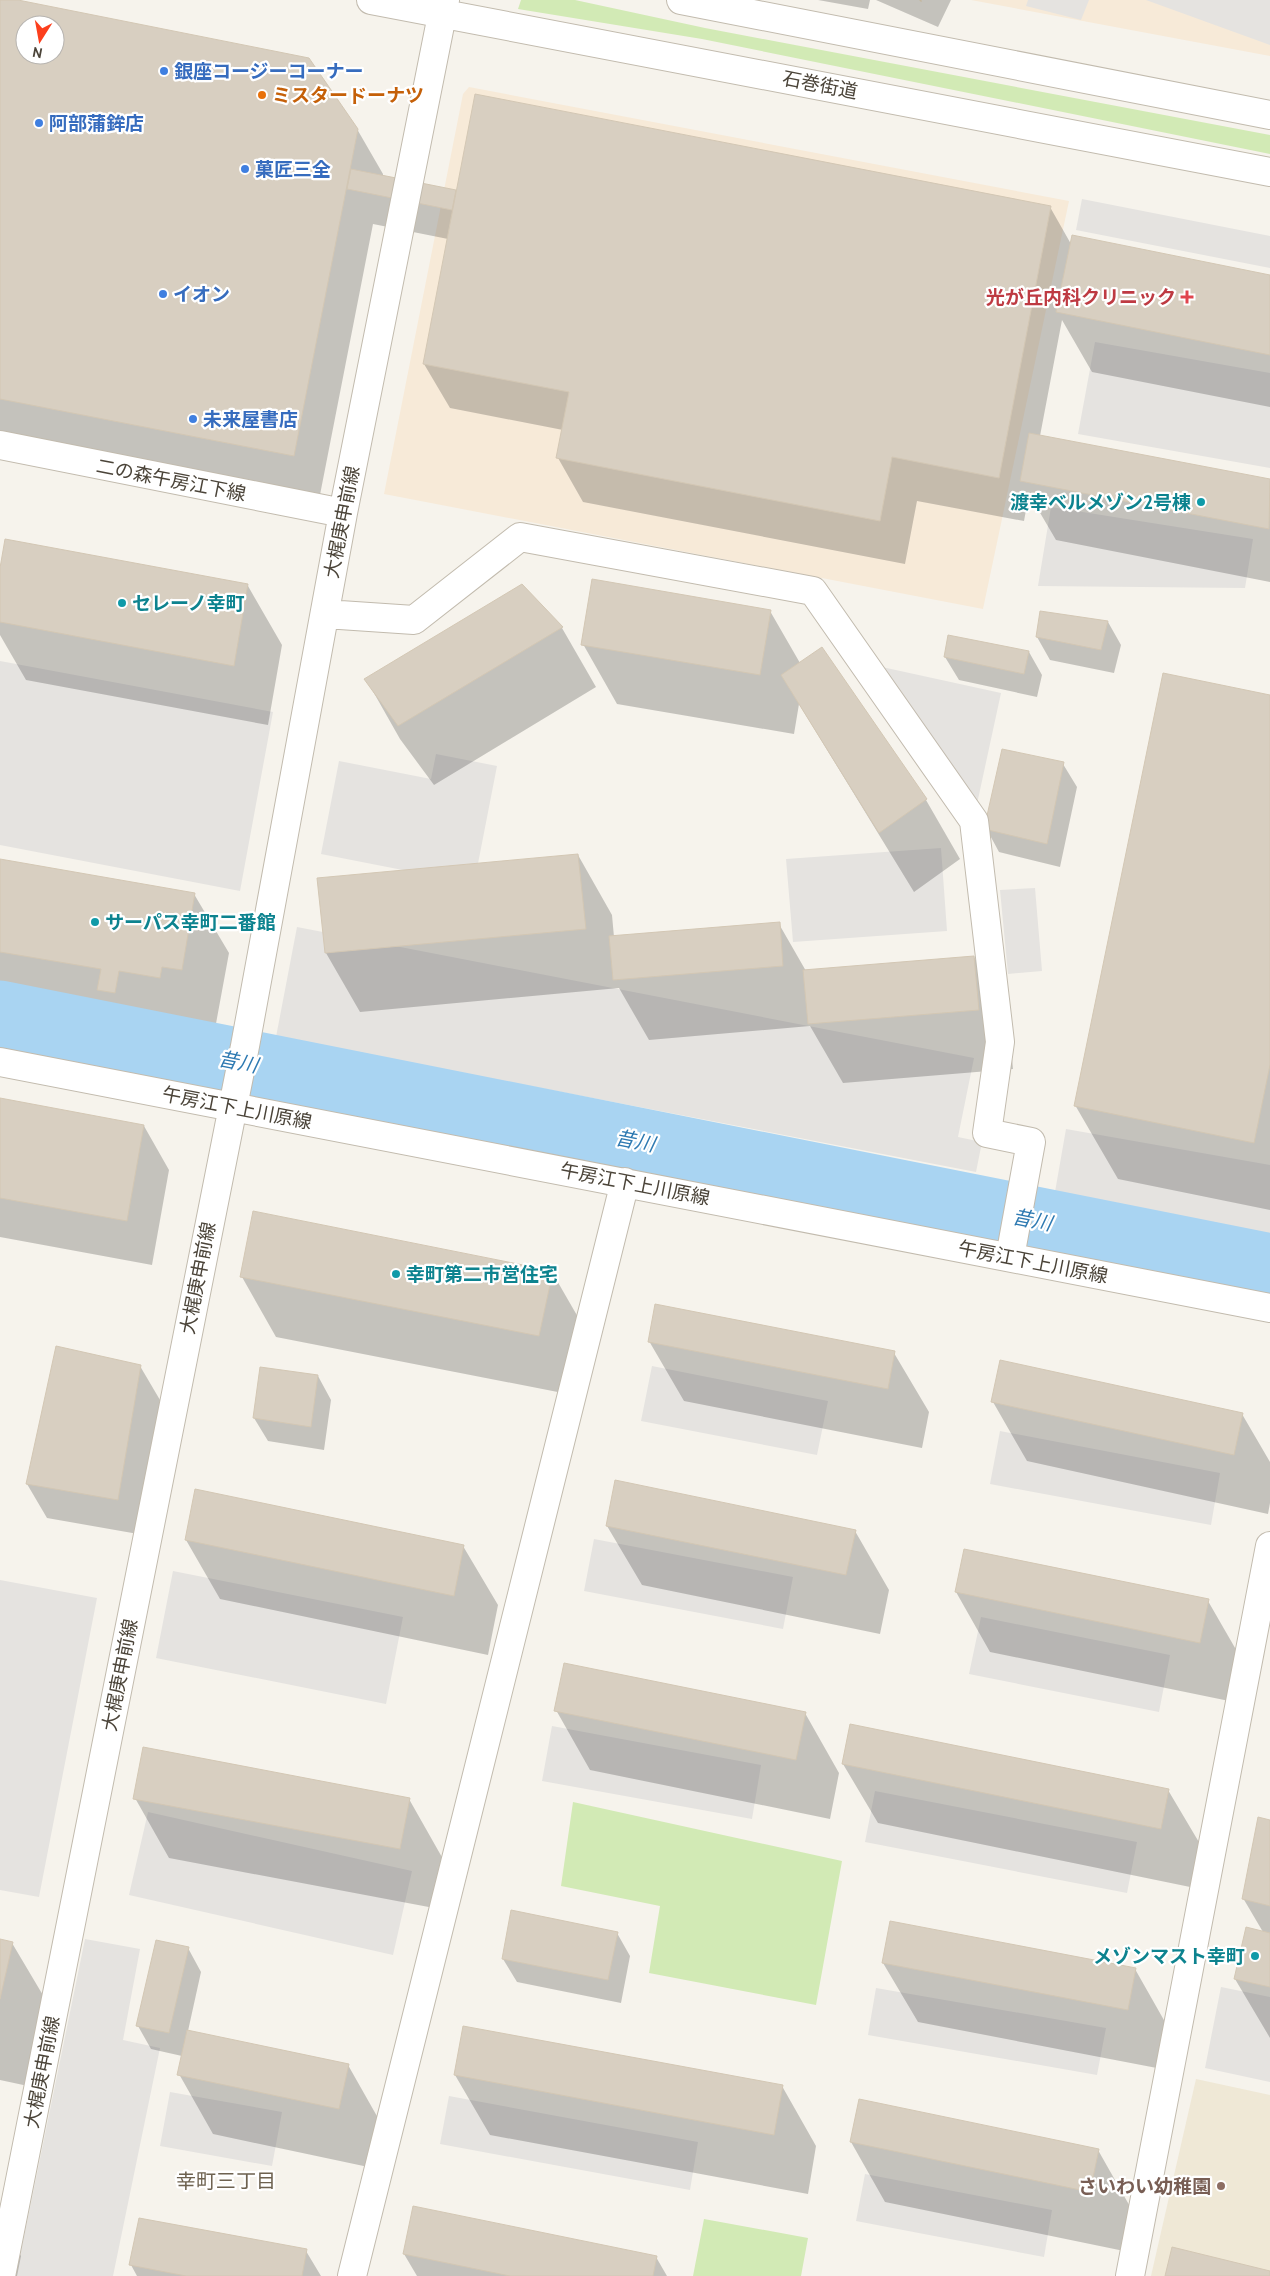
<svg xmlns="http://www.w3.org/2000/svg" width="1270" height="2276" font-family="Cabin,'Noto Sans JP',sans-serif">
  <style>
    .commercial { fill: #f7ead8 }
    .education { fill: #efe8d6 }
    .green { fill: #d2eab5 }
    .parking { fill: #e5e3e0 }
    .shadow { fill: #0003; fill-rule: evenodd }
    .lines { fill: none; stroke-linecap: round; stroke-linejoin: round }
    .river { stroke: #a9d4f2; stroke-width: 69 }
    .building { fill: #d8cfc1; stroke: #d3c7b4; fill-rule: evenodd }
    .minor-casing { stroke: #c2bbae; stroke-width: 30 }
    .path { stroke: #c4b79f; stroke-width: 3; stroke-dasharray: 2.5 2.5; stroke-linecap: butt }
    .minor { stroke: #fff; stroke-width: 28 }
    .shop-dot { fill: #3f7fe0; stroke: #fff; stroke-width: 2 }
    .food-dot { fill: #e8710a; stroke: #fff; stroke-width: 2 }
    .health-dot { fill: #e0444e; stroke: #fff; stroke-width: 2 }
    .culture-dot { fill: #0f9aa8; stroke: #fff; stroke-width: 2 }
    .education-dot { fill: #8d6e63; stroke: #fff; stroke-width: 2 }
    .labels { text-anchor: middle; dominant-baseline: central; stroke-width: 4.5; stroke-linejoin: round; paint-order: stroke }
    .shop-label { font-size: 19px; font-weight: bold; fill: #366cbe; stroke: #fff; text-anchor: start }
    .street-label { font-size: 19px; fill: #4b4439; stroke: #fff }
    .food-label { font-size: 19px; font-weight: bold; fill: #c56008; stroke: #fff; text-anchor: start }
    .health-label { font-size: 19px; font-weight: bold; fill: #be3a42; stroke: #fff; text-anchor: end }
    .culture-label { font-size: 19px; font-weight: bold; fill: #0d838f; stroke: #fff; text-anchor: start }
    .education-label { font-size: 19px; font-weight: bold; fill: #785e54; stroke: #fff; text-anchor: end }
    .water-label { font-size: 20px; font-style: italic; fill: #2e7ab2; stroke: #fff }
    .neighbourhood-label { font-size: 20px; fill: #6e6250; stroke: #fff }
  </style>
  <rect width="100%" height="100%" fill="#f6f3ec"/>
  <path class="commercial" d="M971,0H1270V56Z
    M469,87L1069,201L983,609L384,494L463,94Z"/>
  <path class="education" d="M1196,2079L1270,2095V2276H1151Z"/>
  <path class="green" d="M521,0H575L705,28L1270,135V154L702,39L518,9Z
    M573,1802L842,1861L816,2005L649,1973L660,1906L561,1886Z
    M704,2219L808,2238L801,2276H693Z"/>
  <path class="parking" d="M1028,0H1089L1081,20L1026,6Z
    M1146,0H1270V45Z
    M1082,199L1270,236V268L1076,230Z
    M1095,342L1270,373V468L1078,434Z
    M1051,507L1253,539L1245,588L1038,586Z
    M0,661L273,712L240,891L0,845Z
    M882,667L1001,693L977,804Z
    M436,754L497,766L474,884L321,854L339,761L431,779Z
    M941,848L947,931L793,942L786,859Z
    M1035,888L1042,971L1008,974L1000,890Z
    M297,927L974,1058L958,1137L982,1142L976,1172L276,1037Z
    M1066,1129L1270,1165V1253L1052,1209Z
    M652,1366L828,1401L817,1455L641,1421Z
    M1000,1431L1220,1473L1211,1525L990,1484Z
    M594,1539L793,1577L783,1629L584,1591Z
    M173,1571L403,1617L386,1704L156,1658Z
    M0,1580L97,1598L39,1897L0,1890Z
    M981,1617L1170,1655L1159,1712L969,1674Z
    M552,1726L761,1765L752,1819L542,1781Z
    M875,1791L1137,1842L1127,1893L865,1842Z
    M148,1812L412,1871L393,1955L129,1895Z
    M85,1939L140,1949L123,2040L160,2048L113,2276H16Z
    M1221,1987L1270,1997V2082L1205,2068Z
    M876,1988L1106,2028L1097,2075L868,2035Z
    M170,2092L282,2112L272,2166L160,2146Z
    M449,2096L698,2142L690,2190L440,2144Z
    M865,2174L1052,2210L1044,2257L856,2221Z"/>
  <path class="shadow" d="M0,0H12L357,129L383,174V177L456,191L457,193L1050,207L1071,244L1270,276V407L1092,372L1062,320L1040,436L1270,481V582L1056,540L1029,494L1024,521L917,501L905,564L583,502L558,458L563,430L450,408L424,364L448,239L373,224L319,500L0,438ZM25,25H55V55H25Z
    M818,0H870L868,9Z
    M876,0H951L938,27Z
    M0,575L248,586L282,645L268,725L26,680L0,635Z
    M521,585L562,628L596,687L434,785L400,739L366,679Z
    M770,611L800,663L926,800L960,859L914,892L799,704L794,734L617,704L583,644Z
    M1108,622L1121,645L1114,673L1050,660L1037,637Z
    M1029,652L1042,675L1037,697L959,680L945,657Z
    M1270,696V1210L1118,1179L1075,1105Z
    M1063,764L1077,787L1060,867L999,852L986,828Z
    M578,855L612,915L614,937L779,924L806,971L974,957L1008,1016L1013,1069L843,1083L810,1026L649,1040L619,988L360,1012L326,953Z
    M0,860L194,894L229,953L215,1029L196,1026L194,1037L153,1030L149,1052L133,1050L119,1025L0,1005Z
    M0,1099L144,1126L169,1170L152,1265L0,1237Z
    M552,1272L586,1331L573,1395L276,1337L242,1277Z
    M649,1341L894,1353L929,1412L922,1448L684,1401Z
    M140,1366L160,1400L138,1534L47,1518L27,1484Z
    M318,1376L331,1400L324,1450L268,1441L254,1418Z
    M993,1402L1242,1414L1270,1462V1503L1268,1514L1027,1461Z
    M607,1526L855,1531L889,1590L880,1634L642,1585Z
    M186,1540L463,1546L498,1605L488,1655L220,1599Z
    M956,1592L1208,1601L1242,1660L1234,1702L990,1652Z
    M556,1710L805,1713L839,1773L830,1819L590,1770Z
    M843,1764L1168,1790L1203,1849L1195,1888L878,1823Z
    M135,1798L409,1799L443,1859L434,1908L169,1858Z
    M1270,1821V2038L1235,1979L1263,1932L1243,1898Z
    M617,1933L630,1956L621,2003L517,1982L503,1959Z
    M0,1940L12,1943L47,2002L28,2086L0,2080Z
    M188,1948L201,1972L188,2031L348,2065L382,2125L373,2168L213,2134L179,2074L182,2056L151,2049L138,2026Z
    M883,1963L1135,1969L1169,2029L1162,2069L918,2022Z
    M455,2075L782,2086L816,2146L808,2194L490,2135Z
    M860,2101L1098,2150L1132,2210L1124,2251L885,2202L851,2142Z
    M0,2220L21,2256L17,2276H0Z
    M306,2251L321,2276H137L131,2265Z
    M404,2254L656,2257L667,2276H417Z"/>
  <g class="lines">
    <path class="river" d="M0,1015L1270,1268"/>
  </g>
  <path class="building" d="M0,0H18L309,58L358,129L294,456L0,399ZM25,25H55V55H25Z
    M475,94L1051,206L999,478L892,457L880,521L556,458L569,392L423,364Z
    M351,169L456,190L452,210L347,189Z
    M1072,235L1270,275V355L1056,312Z
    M1029,433L1270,479L1269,529L1020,481Z
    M5,539L248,584L234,666L0,622V568Z
    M592,579L771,610L760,675L581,645Z
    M522,584L563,627L398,726L364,679Z
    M1040,611L1108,621L1101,650L1036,637Z
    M948,635L1029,651L1024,674L944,657Z
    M822,647L927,799L879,833L781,675Z
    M1163,673L1270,695V1065L1254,1143L1074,1106Z
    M1002,749L1064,762L1047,844L984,829Z
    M578,854L586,929L325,953L317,878Z
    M0,859L195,893L182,970L162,967L160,978L119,971L115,993L97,990L101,969L0,952Z
    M780,922L783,966L613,980L609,936Z
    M974,956L979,1010L808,1024L803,970Z
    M0,1098L144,1125L127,1221L0,1198Z
    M253,1211L553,1271L539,1336L240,1277Z
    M655,1304L895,1351L888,1389L648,1342Z
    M56,1346L141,1365L118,1500L26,1484Z
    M1000,1360L1243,1413L1234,1455L991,1402Z
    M260,1367L318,1375L311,1427L253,1418Z
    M615,1480L856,1530L846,1575L606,1526Z
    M195,1489L464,1545L454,1596L185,1540Z
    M964,1549L1209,1599L1200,1643L955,1592Z
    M564,1663L806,1712L796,1760L554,1711Z
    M850,1724L1169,1789L1161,1829L842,1764Z
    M143,1747L410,1798L400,1849L133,1799Z
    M1258,1817L1270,1820V1906L1242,1899Z
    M511,1910L618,1932L608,1980L502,1959Z
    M890,1921L1136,1968L1128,2010L882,1963Z
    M1246,1927L1270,1933V1987L1234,1979Z
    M0,1939L13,1942L0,1999Z
    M156,1940L189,1947L169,2033L136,2026Z
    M463,2026L783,2085L774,2135L454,2075Z
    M187,2030L349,2064L339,2109L177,2075Z
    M859,2099L1099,2149L1090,2192L850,2142Z
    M413,2206L657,2256L653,2276H510L403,2254Z
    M139,2218L307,2249L302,2276H186L129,2265Z
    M1172,2247L1270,2271V2276H1165Z"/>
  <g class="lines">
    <defs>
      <path id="minor" d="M371,0L1270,172
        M681,0L1270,115
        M0,445L343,513
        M325,614L414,620L520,537L813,591L974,821L1000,1042L987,1133L1031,1142L1010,1257
        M0,1062L1270,1308
        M1,2276L245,1046L343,513L445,0
        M352,2276L625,1182
        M1130,2276L1270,1546"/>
    </defs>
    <use href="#minor" class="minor-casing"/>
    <path class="path" d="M920,1L921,0"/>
    <use href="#minor" class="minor"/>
  </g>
  <g class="shop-dot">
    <circle cx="164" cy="71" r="5"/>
    <circle cx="39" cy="123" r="5"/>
    <circle cx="245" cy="169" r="5"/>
    <circle cx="163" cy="294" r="5"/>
    <circle cx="193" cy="419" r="5"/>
  </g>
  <circle class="food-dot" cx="262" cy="95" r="5"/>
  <path class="health-dot" d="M1184.5 289.5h5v5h5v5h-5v5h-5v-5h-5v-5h5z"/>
  <g class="culture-dot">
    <circle cx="1201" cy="502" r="5"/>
    <circle cx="122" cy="603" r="5"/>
    <circle cx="95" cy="922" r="5"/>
    <circle cx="396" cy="1274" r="5"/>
    <circle cx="1255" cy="1956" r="5"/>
  </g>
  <circle class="education-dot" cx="1221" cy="2186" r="5"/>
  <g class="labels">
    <g class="shop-label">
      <text x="174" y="71">銀座コージーコーナー</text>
      <text x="49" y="123">阿部蒲鉾店</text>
      <text x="255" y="169">菓匠三全</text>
      <text x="173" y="294">イオン</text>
      <text x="203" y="419">未来屋書店</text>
    </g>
    <g class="street-label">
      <text transform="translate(820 85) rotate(11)">石巻街道</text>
      <text transform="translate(171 480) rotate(11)">二の森午房江下線</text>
      <text transform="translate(342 522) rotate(-79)">大梶庚申前線</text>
      <text transform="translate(237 1108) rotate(11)">午房江下上川原線</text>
      <text transform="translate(635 1184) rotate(11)">午房江下上川原線</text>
      <text transform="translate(1033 1262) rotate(11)">午房江下上川原線</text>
      <text transform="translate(198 1278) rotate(-79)">大梶庚申前線</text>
      <text transform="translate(120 1675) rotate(-79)">大梶庚申前線</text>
      <text transform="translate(42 2072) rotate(-79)">大梶庚申前線</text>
    </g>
    <g class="food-label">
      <text x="272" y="95">ミスタードーナツ</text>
    </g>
    <g class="health-label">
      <text x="1176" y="297">光が丘内科クリニック</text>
    </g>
    <g class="culture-label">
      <text x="1191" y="502" text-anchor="end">渡幸ベルメゾン2号棟</text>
      <text x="132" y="603">セレーノ幸町</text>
      <text x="105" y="922">サーパス幸町二番館</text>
      <text x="406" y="1274">幸町第二市営住宅</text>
      <text x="1245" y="1956" text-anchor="end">メゾンマスト幸町</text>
    </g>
    <g class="education-label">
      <text x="1211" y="2186">さいわい幼稚園</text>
    </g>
    <g class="water-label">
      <text transform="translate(238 1062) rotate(11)">昔川</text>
      <text transform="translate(635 1141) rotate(11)">昔川</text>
      <text transform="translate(1032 1220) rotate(11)">昔川</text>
    </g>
    <g class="neighbourhood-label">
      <text x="226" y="2181">幸町三丁目</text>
    </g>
  </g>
  <g transform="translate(40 40) rotate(191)"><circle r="24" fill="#ffffff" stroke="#b7b4b0"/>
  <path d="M0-4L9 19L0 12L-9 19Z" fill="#fc3f1d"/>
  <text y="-8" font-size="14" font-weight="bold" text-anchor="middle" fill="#4b4439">N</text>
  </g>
</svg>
